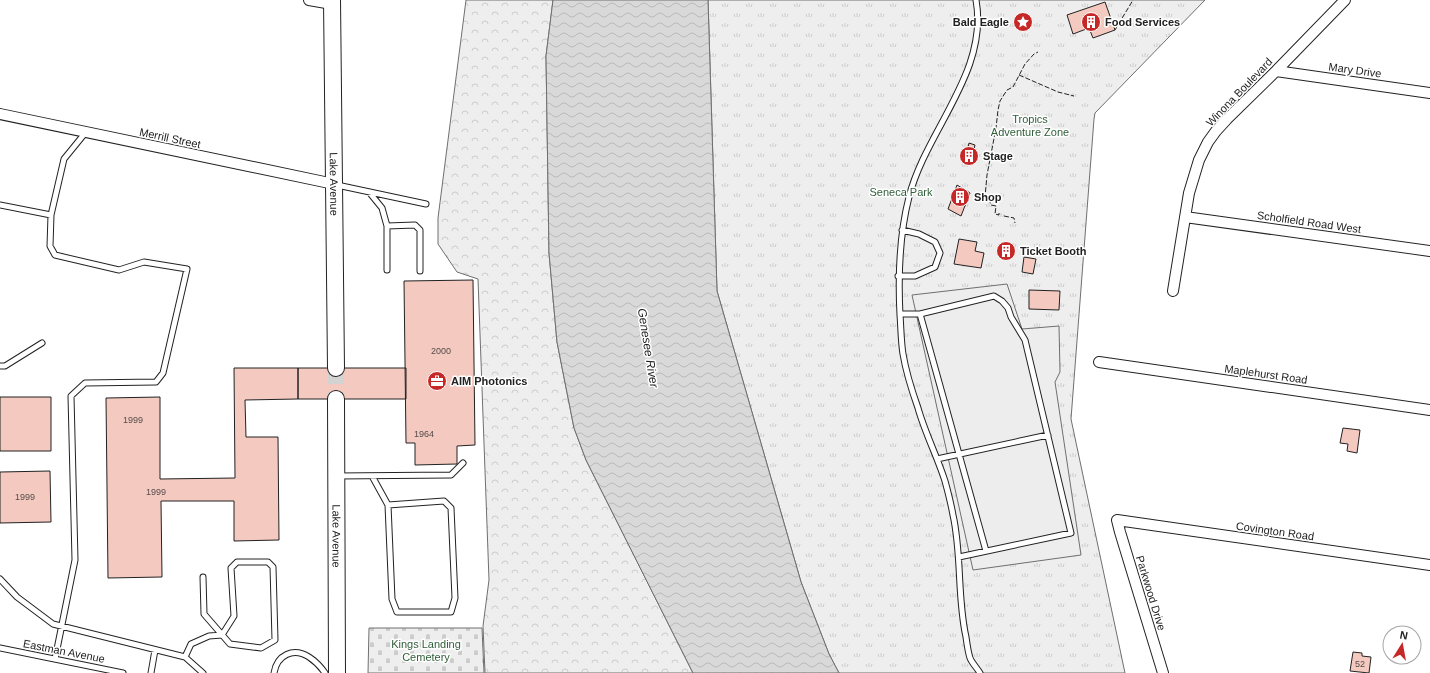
<svg xmlns="http://www.w3.org/2000/svg" width="1430" height="673" font-family="Arial,sans-serif">
  <style>
    .forest { fill: url(#forest-crowns); stroke: #6f6f6f }
    .cemetery { fill: url(#cemetery-stones); stroke: #6f6f6f }
    .park { fill: url(#park-tufts); stroke: #6f6f6f }
    .parking { fill: #ededed; stroke: #6f6f6f }
    .water { fill: url(#water-waves); stroke: #6f6f6f }
    .building { fill: #f3c9c0; stroke: #222 }
    .lines { fill: none; stroke-linecap: round; stroke-linejoin: round }
    .primary-tunnel { stroke: #d3d3d3; stroke-width: 16; stroke-dasharray: 16 8; stroke-linecap: butt }
    .service-casing { stroke: #222; stroke-width: 7 }
    .minor-casing { stroke: #222; stroke-width: 12 }
    .primary-casing { stroke: #222; stroke-width: 18 }
    .service { stroke: #fff; stroke-width: 5 }
    .minor { stroke: #fff; stroke-width: 10 }
    .primary { stroke: #fff; stroke-width: 16 }
    .fence { stroke: #222; stroke-width: 1; stroke-dasharray: 5 2; stroke-linecap: butt }
    .labels { text-anchor: middle; dominant-baseline: central; stroke-width: 3; stroke-linejoin: round; paint-order: stroke }
    .number-label { font-size: 9px; fill: #564c4a }
    .poi-label { font-size: 11px; font-weight: bold; fill: #222; stroke: #fff; text-anchor: start }
    .street-label { font-size: 11px; fill: #222; stroke: #fff }
    .park-label { font-size: 11px; fill: #2f5e38; stroke: #fff }
    .water-label { font-size: 12px; font-style: italic; fill: #222; stroke: #fff }
  </style>
  <defs>
    <pattern id="forest-crowns" width="20" height="18" patternUnits="userSpaceOnUse"><rect width="20" height="18" fill="#eee"/><path d="M2 6a3 3 0 1 1 6 0M12 15a3 3 0 1 1 6 0" fill="none" stroke="#ccc"/></pattern>
    <pattern id="cemetery-stones" width="16" height="16" patternUnits="userSpaceOnUse"><rect width="16" height="16" fill="#eee"/><path d="M2 7V4a2 2 0 0 1 4 0v3zM10 15v-3a2 2 0 0 1 4 0v3z" fill="#ccc"/></pattern>
    <pattern id="park-tufts" width="24" height="20" patternUnits="userSpaceOnUse"><rect width="24" height="20" fill="#eee"/><path d="M3 7l-1-3M5 7V3M7 7l1-3M15 17l-1-3M17 17v-4M19 17l1-3" fill="none" stroke="#ccc"/></pattern>
    <pattern id="water-waves" width="16" height="10" patternUnits="userSpaceOnUse"><rect width="16" height="10" fill="#d9d9d9"/><path d="M0 5q4-4 8 0t8 0" fill="none" stroke="#bababa"/></pattern>
  </defs>
  <rect width="100%" height="100%" fill="#fff"/>
  <path class="forest" d="M466,0H553L546,56L549,253L557,342L574,428L586,460L693,673H485L483,626L489,580L478,279L457,272L438,244V218Z"/>
  <path class="cemetery" d="M369,628H482L484,673H368Z"/>
  <path class="park" d="M708,0H1205L1095,113L1094,119L1071,419L1125,673H839L829,654L801,582L717,291Z"/>
  <path class="parking" d="M1007,284L1022,329L1059,326L1060,372L1055,382L1081,555L973,570L912,295Z"/>
  <path class="water" d="M553,0H708L717,291L801,582L829,654L839,673H693L586,460L574,428L557,342L549,253L546,56Z"/>
  <path class="building" d="M1105,2L1115,30L1093,38L1089,28L1073,34L1067,15Z
    M969,143L975,145L971,163L965,161Z
    M957,185L970,193L961,216L948,209Z
    M959,239L977,242L975,251L984,253L981,268L954,264Z
    M1002,248L1010,250V254L1001,253Z
    M1024,257L1036,259L1033,274L1022,272Z
    M473,280L475,445L457,446V464L415,465V443H406L404,281Z
    M1029,290L1060,291L1059,310L1029,309Z
    M234,368H298V399L245,400L246,437H278L279,540L234,541V501H161L162,577L108,578L106,398L160,397V479L235,478Z
    M298,368H406V399H298Z
    M0,397H51V451H0Z
    M1343,428L1360,430L1357,453L1347,451L1348,444L1340,443Z
    M50,471L51,522L0,523V472Z
    M1353,652L1362,653V656L1371,657L1369,673L1350,671Z"/>
  <g class="lines">
    <path class="primary-tunnel" d="M336,368V399"/>
    <defs>
      <path id="service" d="M976,0C989,72 926,130 909,197C899,236 898,276 900,315C901,328 901,342 903,354C906,372 912,391 918,408C925,433 937,456 945,481C948,492 951,504 953,515C962,555 957,597 966,637C967,644 968,652 970,658C972,663 977,668 980,673
        M337,185L426,204
        M369,192L382,208L387,226V270
        M0,205L51,215L64,159L86,132
        M51,215L50,246L55,255L119,270L144,262L187,269L163,373L156,382L85,383L71,396L75,560L55,659
        M387,226L415,225L420,230V271
        M898,276H915L935,267L940,253L935,242L919,234L902,230
        M900,314H920
        M0,366H5L42,343
        M937,459L1048,435
        M337,476L451,475L463,463
        M372,476L388,505L392,599L397,612H451L455,598L451,508L444,501L388,505
        M959,557L1071,533L1025,340L1011,317L1008,308L1002,301L994,296L920,314L986,551
        M203,577L204,614L230,644L261,648L275,640L273,567L268,562H237L231,568L234,616L222,635
        M0,579L17,597L53,624L185,657
        M0,648L123,673
        M151,673L155,650
        M203,673L185,657L191,644L209,636L222,635
        M274,673C277,655 293,647 309,657C315,661 321,667 325,673"/>
      <path id="minor" d="M309,0L332,4
        M1276,71L1430,93
        M0,114L334,184
        M1185,217L1430,251
        M1173,291L1189,193L1199,160L1208,142L1216,131L1227,119L1276,71L1345,0
        M1099,362L1430,410
        M1163,673L1120,532L1117,520L1430,565"/>
      <g id="primary">
        <path id="s1" d="M332,0L336,368"/>
        <path id="s2" d="M336,399L337,673"/>
      </g>
    </defs>
    <use href="#service" class="service-casing"/>
    <use href="#minor" class="minor-casing"/>
    <use href="#primary" class="primary-casing"/>
    <use href="#service" class="service"/>
    <use href="#minor" class="minor"/>
    <use href="#primary" class="primary"/>
    <path class="fence" d="M1115,30L1133,0
      M1019,75L1058,92L1074,96
      M999,213V215L995,214L996,206L991,205L989,199L985,197L987,175L996,128L998,110L1000,101L1007,90L1013,87L1025,64L1034,54L1038,52
      M1004,216L1014,218L1015,223"/>
  </g>
  <defs>
    <symbol id="sight-disc" viewBox="-11 -11 22 22"><circle r="9.5" fill="#c62828" stroke="#fff"/><path d="M0-6L1.8-2.2L6-1.7L2.9 1.2L3.7 5.4L0 3.3L-3.7 5.4L-2.9 1.2L-6-1.7L-1.8-2.2Z" fill="#fff"/></symbol>
    <symbol id="building-disc" viewBox="-11 -11 22 22"><circle r="9.5" fill="#c62828" stroke="#fff"/><path d="M-4-6H4V6H1V3H-1V6H-4ZM-2.5-4.3h1.7v1.8h-1.7ZM.8-4.3h1.7v1.8H.8ZM-2.5-1h1.7V.8h-1.7ZM.8-1h1.7V.8H.8Z" fill="#fff"/></symbol>
    <symbol id="office-disc" viewBox="-11 -11 22 22"><circle r="9.5" fill="#c62828" stroke="#fff"/><path d="M-6-3h4V-5.5h4V-3h4V5H-6ZM-1-4.5V-3h2v-1.5ZM-6 0V1H6V0Z" fill="#fff"/></symbol>
  </defs>
  <g fill-rule="evenodd">
    <use href="#sight-disc" x="1012" y="11" width="22" height="22"/>
    <use href="#building-disc" x="1080" y="11" width="22" height="22"/>
    <use href="#building-disc" x="958" y="145" width="22" height="22"/>
    <use href="#building-disc" x="949" y="186" width="22" height="22"/>
    <use href="#building-disc" x="995" y="240" width="22" height="22"/>
    <use href="#office-disc" x="426" y="370" width="22" height="22"/>
  </g>
  <g class="labels">
    <g class="number-label">
      <text x="441" y="351">2000</text>
      <text x="133" y="420">1999</text>
      <text x="424" y="434">1964</text>
      <text x="156" y="492">1999</text>
      <text x="25" y="497">1999</text>
      <text x="1360" y="664">52</text>
    </g>
    <g class="poi-label">
      <text x="1009" y="22" text-anchor="end">Bald Eagle</text>
      <text x="1105" y="22">Food Services</text>
      <text x="983" y="156">Stage</text>
      <text x="974" y="197">Shop</text>
      <text x="1020" y="251">Ticket Booth</text>
      <text x="451" y="381">AIM Photonics</text>
    </g>
    <g class="street-label">
      <text transform="translate(1355 70) rotate(8)">Mary Drive</text>
      <text transform="translate(1239 92) rotate(-46)">Winona Boulevard</text>
      <text transform="translate(170 138) rotate(12)">Merrill Street</text>
      <text stroke="none"><textPath href="#s1" startOffset="184">Lake Avenue</textPath></text>
      <text transform="translate(1309 222) rotate(8)">Scholfield Road West</text>
      <text transform="translate(1266 374) rotate(8)">Maplehurst Road</text>
      <text transform="translate(1275 531) rotate(8)">Covington Road</text>
      <text stroke="none"><textPath href="#s2" startOffset="137">Lake Avenue</textPath></text>
      <text transform="translate(1151 593) rotate(73)">Parkwood Drive</text>
      <text transform="translate(64 651) rotate(11)">Eastman Avenue</text>
    </g>
    <g class="park-label">
      <text x="1030" y="119">Tropics<tspan x="1030" dy="13">Adventure Zone</tspan></text>
      <text x="901" y="192">Seneca Park</text>
      <text x="426" y="644">Kings Landing<tspan x="426" dy="13">Cemetery</tspan></text>
    </g>
    <g class="water-label">
      <text transform="translate(648 348) rotate(81)">Genesee River</text>
    </g>
  </g>
  <g transform="translate(1402 645) rotate(11)"><circle r="19" fill="#ffffff" stroke="#a7a7a7"/>
  <path d="M0-3L7 15L0 10L-7 15Z" fill="#c62828"/>
  <text y="-6" font-size="11" font-weight="bold" text-anchor="middle" fill="#222222">N</text>
  </g>
</svg>
